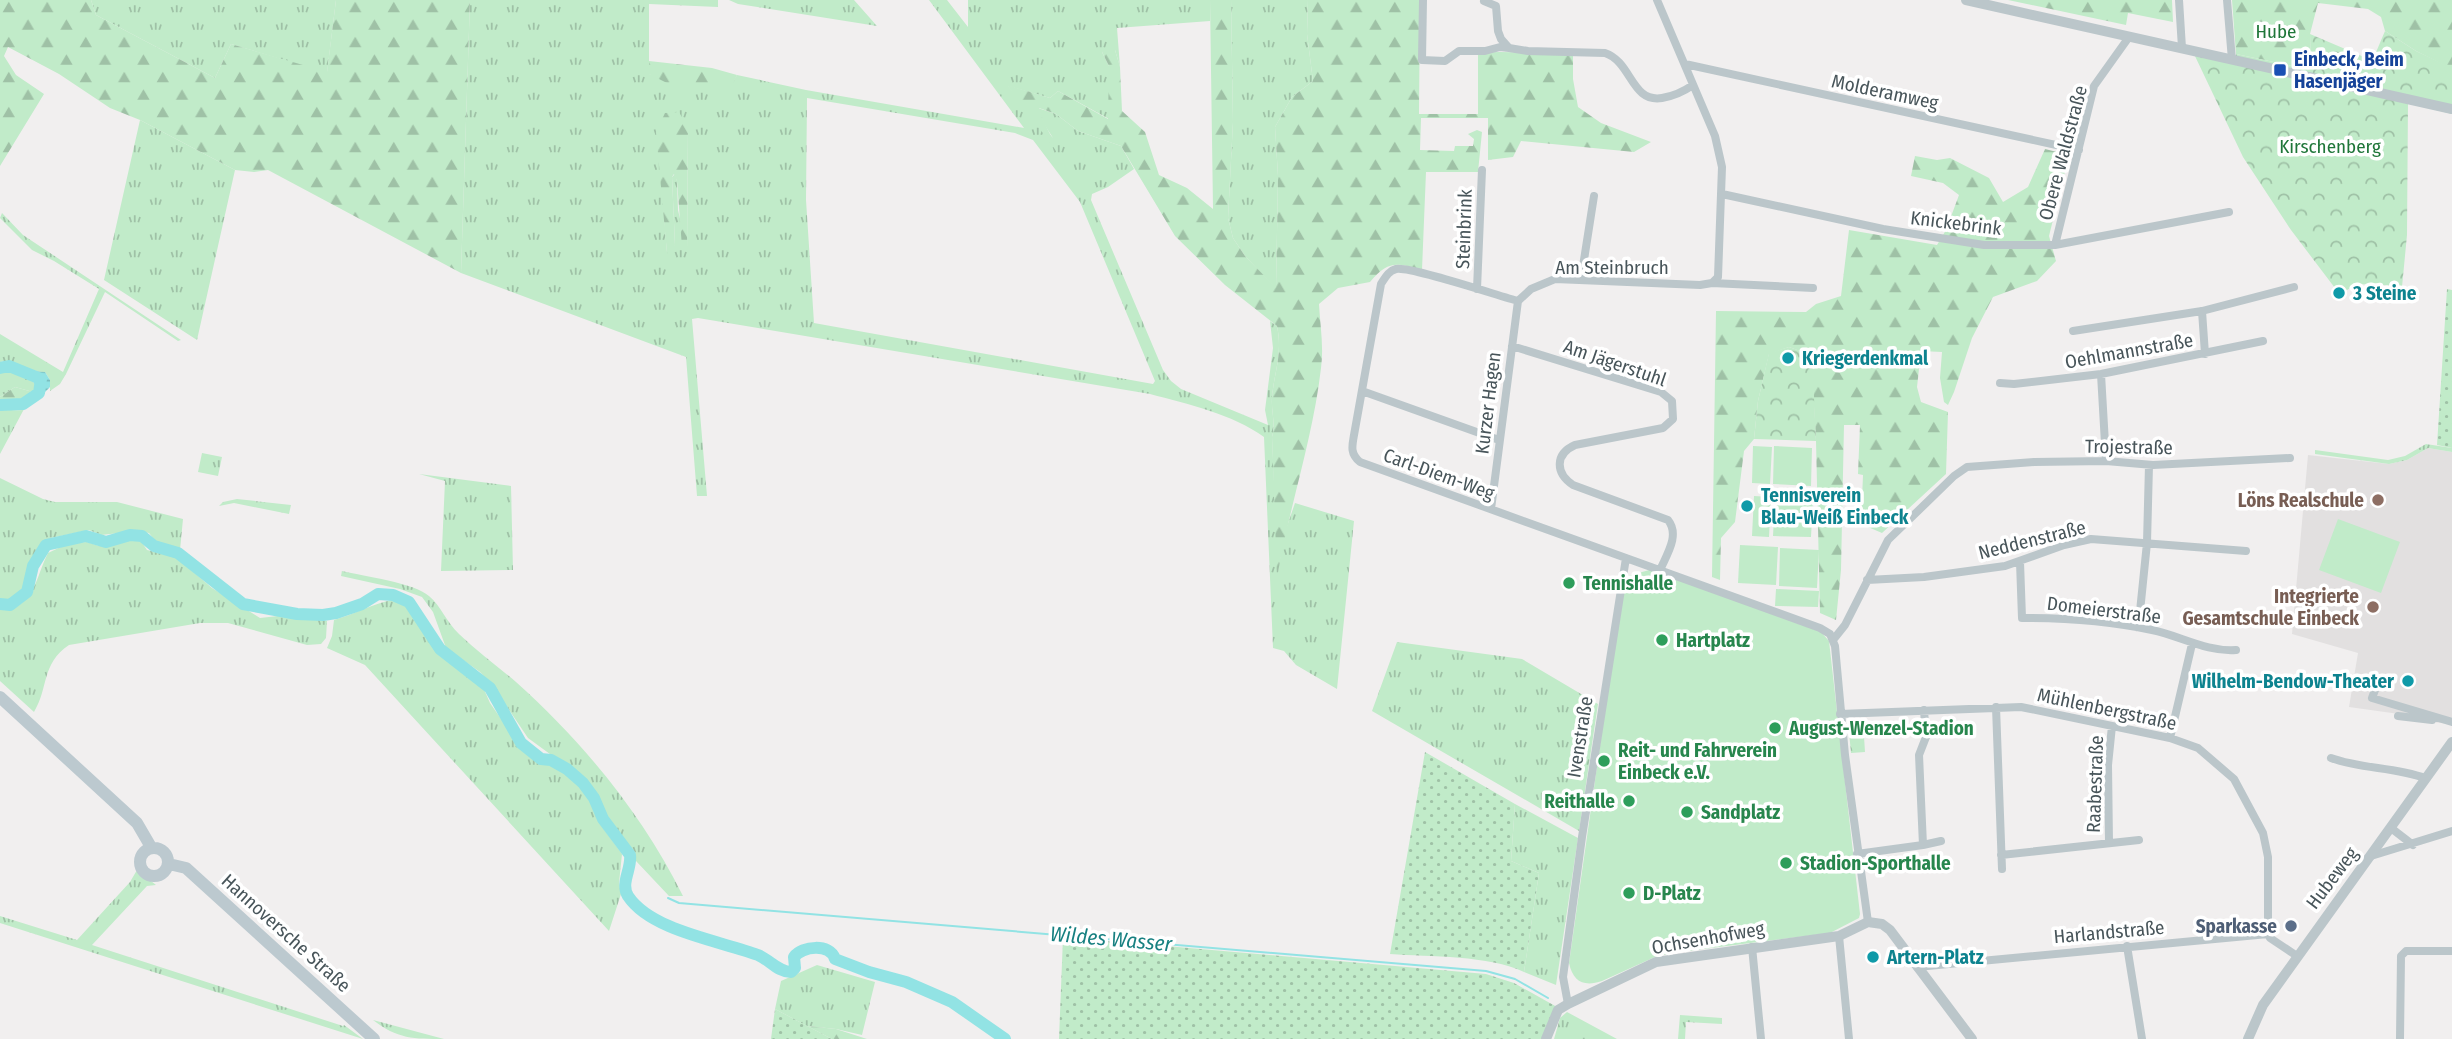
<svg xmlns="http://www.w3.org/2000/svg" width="2452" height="1039" font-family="'Fira Sans Condensed',sans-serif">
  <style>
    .education { fill: #e2e0e0 }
    .grass { fill: url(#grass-tufts); fill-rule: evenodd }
    .forest { fill: url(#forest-firs) }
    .park { fill: url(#park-crowns) }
    .garden { fill: url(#garden-dots) }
    .pitch { fill: #c1ebc9 }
    .water { fill: url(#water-rules) }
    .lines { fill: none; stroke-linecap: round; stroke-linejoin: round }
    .stream { stroke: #92e3e4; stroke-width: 2 }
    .river { stroke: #92e3e4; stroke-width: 12 }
    .minor { stroke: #bbc6ca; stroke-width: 8 }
    .tertiary { stroke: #bbc6ca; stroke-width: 10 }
    .secondary { stroke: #bcc9cf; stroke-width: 12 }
    .transit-dot { fill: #1a4fb4; stroke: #fff; stroke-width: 2.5 }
    .culture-dot { fill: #0f9aa8; stroke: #fff; stroke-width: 2.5 }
    .education-dot { fill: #8d6e63; stroke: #fff; stroke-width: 2.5 }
    .leisure-dot { fill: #2e9e5b; stroke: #fff; stroke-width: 2.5 }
    .service-dot { fill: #5c6f8a; stroke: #fff; stroke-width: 2.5 }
    .labels { text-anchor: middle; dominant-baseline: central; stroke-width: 7; stroke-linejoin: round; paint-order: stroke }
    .park-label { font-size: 19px; fill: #1f7639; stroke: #fff }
    .transit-label { font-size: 19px; font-weight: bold; fill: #164399; stroke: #fff; text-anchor: start }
    .street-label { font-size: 19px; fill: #48555a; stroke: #fff }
    .culture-label { font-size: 19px; font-weight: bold; fill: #0d838f; stroke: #fff; text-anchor: start }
    .education-label { font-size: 19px; font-weight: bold; fill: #785e54; stroke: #fff; text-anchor: end }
    .leisure-label { font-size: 19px; font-weight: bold; fill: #27864d; stroke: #fff; text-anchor: start }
    .service-label { font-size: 19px; font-weight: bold; fill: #4e5e75; stroke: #fff; text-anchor: end }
    .water-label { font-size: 21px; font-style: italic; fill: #178081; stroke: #fff }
  </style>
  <defs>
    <pattern id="grass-tufts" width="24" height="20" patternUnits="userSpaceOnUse" patternTransform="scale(1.75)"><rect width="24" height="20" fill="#c1ebc9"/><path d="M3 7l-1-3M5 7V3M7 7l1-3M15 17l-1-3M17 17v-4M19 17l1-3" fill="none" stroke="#9fc1a6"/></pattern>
    <pattern id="forest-firs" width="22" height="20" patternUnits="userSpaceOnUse" patternTransform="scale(1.75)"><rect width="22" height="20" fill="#c1ebc9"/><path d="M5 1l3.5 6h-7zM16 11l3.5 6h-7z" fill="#9fc1a6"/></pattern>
    <pattern id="park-crowns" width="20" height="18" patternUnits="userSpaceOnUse" patternTransform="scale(1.75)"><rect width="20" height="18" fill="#c1ebc9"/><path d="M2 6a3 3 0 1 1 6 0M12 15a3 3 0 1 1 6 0" fill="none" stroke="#9fc1a6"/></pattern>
    <pattern id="garden-dots" width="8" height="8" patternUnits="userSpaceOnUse" patternTransform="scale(1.75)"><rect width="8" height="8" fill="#c1ebc9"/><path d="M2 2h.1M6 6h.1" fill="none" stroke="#9fc1a6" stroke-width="1.8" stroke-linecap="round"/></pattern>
    <pattern id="water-rules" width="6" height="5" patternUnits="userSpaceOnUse" patternTransform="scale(1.75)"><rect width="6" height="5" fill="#92e3e4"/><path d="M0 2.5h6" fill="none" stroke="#79bbbc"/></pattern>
  </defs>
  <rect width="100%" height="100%" fill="#f1efef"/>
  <path class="education" d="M2428,448L2452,452V720L2449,724L2399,718V714L2349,707L2358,653L2292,634L2308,455L2389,464L2407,460Z"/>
  <path class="grass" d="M91,0H336L327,73L231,44L215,78L96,15Z
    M470,0H718V7L649,4V74L731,86L737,75L806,90L1024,128L929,0H947L968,27V0H1210V21L1117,28L1120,67L1115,50L1102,52L1109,66V119L1058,91L1050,98L1008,86L1053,138L1044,124L1038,108L1056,114L1078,131L1121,146L1134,169L1108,187L1092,194L1091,200L1163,370L1171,381L1181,389L1268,425L1265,410L1273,348L1270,321L1277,326C1283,354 1274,372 1272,398C1271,412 1276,423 1272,437L1278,571L1284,535L1295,503L1354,521L1337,689L1296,665L1284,651L1273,648L1264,437C1232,414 1188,404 1150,394L698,318L692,319L707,496H697L686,357L461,273ZM807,98L1015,133L1033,140L1080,202L1155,381L1153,384L814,323L806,200ZM688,128L687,249L678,210L677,181L675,174L672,177L675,245L667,253L662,188Z
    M729,0H854L877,26L738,4Z
    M1231,0H1308L1307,34L1313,81L1292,97L1275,127L1278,176L1276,289L1245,256L1233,238L1228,218L1233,122Z
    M140,120L235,170L197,340L104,280Z
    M2,213L23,235L181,340L178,341L105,292L66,374L60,384L50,391V380L45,372C28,373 16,359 0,362V334L63,372L99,289L54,261L32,250L0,218Z
    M10,370L32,380L37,388L33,392L15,387L0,397V372Z
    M0,409L23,411L0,454Z
    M2426,444L2452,448V452L2428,448L2407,460L2389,464L2315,454V450L2388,460L2405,456Z
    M202,453L222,457L218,476L198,472Z
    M419,474L511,486L513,570L441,571L445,481Z
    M0,478L43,499L55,502H117L183,519L180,550L157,543L149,533L138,531L101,535L89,530L51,538L43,543L30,564L23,589L9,600H0Z
    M237,499L291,505L289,514L234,503L219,506L223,502Z
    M124,540L141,541L147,550L176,557L212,588L260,618L278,616L327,621L326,638L321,644L307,645L228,623H200L69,645C41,664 49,687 34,712L0,681V610C34,610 36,576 48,553L69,543L87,542L99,546Z
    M342,571C363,576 415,583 429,596C441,606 447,623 459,634C477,651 497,666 516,682C583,742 643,815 683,896H669L636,861L580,776L528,738L493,686L480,672L446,648L433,612L422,597L400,589L341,576Z
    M392,600L407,604L436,652L483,687L490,703L524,752L532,755L537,762L553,766L568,774L586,793L603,828L622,854L619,883L621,894L609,931L365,665L327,648L332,636L334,620C355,614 372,604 392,600Z
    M1397,642L1522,659L1598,704L1579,831L1372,711Z
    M1515,804L1578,838L1556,985L1524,972L1539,873L1511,861Z
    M137,870L156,885L147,886L92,945L343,1026L344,1025L363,1039L0,923V916L77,940L130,882Z
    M817,965L875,982L862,1035L836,1029L807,1026L775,1009L781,981Z
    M1567,1012L1617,1039H1554L1560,1018Z
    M1680,1015L1722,1018V1024L1686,1022L1685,1039H1678Z
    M373,1020L444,1039C414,1039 397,1039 373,1020Z"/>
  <path class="forest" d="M0,0H91L96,15L215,78L231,44L327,72L336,0H470L461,273L268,170L254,172L235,170L140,120L110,108L59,74L8,47L4,56L16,75L44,94L0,166Z
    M1210,0H1231L1233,122L1228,218L1233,238L1245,256L1276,288L1278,176L1275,127L1292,97L1313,81L1307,34L1308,0H1420L1419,114H1478V53C1510,50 1541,55 1573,55V79L1578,107L1601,123L1651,142L1634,152L1521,141L1513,157L1488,160V118H1421L1420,150L1454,151L1455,146H1473L1474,139L1468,134L1477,130L1482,132L1478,172H1426L1422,270C1396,263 1389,260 1370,282L1338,288L1319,304C1320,324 1324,347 1321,368C1313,439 1289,507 1277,578L1272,437C1276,423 1271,412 1272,398C1274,372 1283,354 1277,326L1225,285L1175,236L1121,146L1078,131L1056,114L1039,108C1043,124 1053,136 1057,152L1007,85L1050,98L1058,91L1108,119L1109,66L1102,52L1106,47L1115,50L1120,67L1122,111L1145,132L1159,175L1187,188L1213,209Z
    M2008,0H2172L2173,22L2128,13L2126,25Z
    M2232,0H2452V69L2416,51L2385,31L2381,17L2368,9L2318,3L2310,34L2311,70L2236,54Z
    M649,61L712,68L737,75L732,86H673L649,74Z
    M679,112L688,128L687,250L682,247L677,181L674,174L672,177L675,245L673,255L667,253L656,132L665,113Z
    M2045,149L2069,155L2049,236L2056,261L2037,281L1993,297L1972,338L1954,392L1948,405L1944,402L1940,378L1942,352L1921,351L1917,387L1921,402L1948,412L1946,474L1882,533L1861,524L1863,475L1858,474L1860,425H1844L1841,570L1836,620L1820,613L1816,441L1811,355L1789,347L1769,354L1758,401L1754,439L1744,451L1735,522L1721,538L1720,580L1712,577L1716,311L1806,312L1816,304L1841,296L1849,230L1937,245L1946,230L1959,195L1943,183L1911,176L1915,156L1937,160L1950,158L1989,178L2003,202L2028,187Z
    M15,387L33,392L23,411L0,409V397Z
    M807,1026L836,1029L867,1039H832Z"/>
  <path class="park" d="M2385,31L2416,51L2452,68V114L2408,103L2407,235L2402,287C2381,286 2356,277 2341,296L2291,230L2243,157L2194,54L2234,63L2236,54L2311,70L2310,34L2364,57H2374Z
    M1789,347L1812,355L1816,441L1754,439L1758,401L1769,353Z
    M1848,721H1863L1865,752L1851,753Z"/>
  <path class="garden" d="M2447,289L2452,290V448L2437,445Z
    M1425,752L1515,804L1511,861L1539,873L1524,972C1489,955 1430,957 1390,954Z
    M1063,937L1486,974L1514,983L1557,1007L1543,1039H1059Z
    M775,1009L832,1039H771Z"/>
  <path class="pitch" d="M1753,446L1772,447L1770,484L1752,483Z
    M1774,446L1812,448L1811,486L1773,484Z
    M1754,496L1771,497L1769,537L1752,536Z
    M1775,498L1813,499L1811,537L1773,536Z
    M2338,519L2400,542L2381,593L2319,570Z
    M1740,545L1778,547L1776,585L1738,583Z
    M1780,548L1819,550L1817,588L1779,586Z
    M1653,569L1821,632L1829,641L1860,914L1859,918L1830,933L1672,953L1655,957L1602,981C1584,987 1573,982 1569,963L1624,577Z
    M1776,589L1819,591L1818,607L1775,606Z"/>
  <path class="water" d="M29,371L45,372L50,380V387L45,392H33L37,388L32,380L26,376Z"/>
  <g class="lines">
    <path class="stream" d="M668,898L679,903L1486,971L1515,979L1548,998"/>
    <path class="river" d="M0,368L9,366L41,379L39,393L23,404L0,405
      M0,604L10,605L27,592L33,566L46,545L86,536L106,542L130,535L142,536L154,546L178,553L243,604L297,614L323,615L336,613L362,604L378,594L393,595L409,602L440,649L490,688L521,743L541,759L551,760L567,769L583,783L594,798L603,819L630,855C632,869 620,883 628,896C651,931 721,941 758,955C770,960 778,972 791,972L795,968L794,957C802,946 830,943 835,959L869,972L906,982L952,1002L1005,1039"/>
    <path class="minor" d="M1423,0L1422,60L1445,61L1459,51H1485L1500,47L1509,48
      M2179,0L2182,48
      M2227,0L2232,60
      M1484,1L1496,6L1498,31L1501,39L1509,48L1528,51L1605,53C1632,62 1631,103 1662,98C1674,96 1683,92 1693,85
      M1685,64L2079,150
      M1722,194L1883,229L1984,245H2055L2229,212
      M2055,245L2094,86L2129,37
      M1581,279L1594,196
      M1712,283L1813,288
      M1477,289L1482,170
      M1518,301C1499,296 1410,266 1396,269C1388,271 1385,278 1381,284L1354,435C1352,446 1350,454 1360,462L1820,628L1830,634L1835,646L1845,755L1868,922
      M1518,301L1531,289L1555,279L1700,285L1712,283L1718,277L1722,167L1715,136L1657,0
      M2202,311L2205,354
      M2073,331L2202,311L2294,287
      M1512,346L1661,392L1672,401L1673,419L1663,428L1575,445C1555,454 1555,473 1573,485L1668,520C1680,535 1667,554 1660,570
      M2101,374L2106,461
      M2000,383L2014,384L2101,374L2263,341
      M1362,391L1499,440
      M1491,509L1518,301
      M2020,562L2022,618C2065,618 2109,621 2152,630C2181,636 2206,652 2236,650
      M1867,580L1924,577L2005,566L2064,545L2091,539L2246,551
      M2136,627L2139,621L2147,543L2149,465
      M1833,640L1845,625L1888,540L1954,476L1967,467L2034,462L2106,461L2153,465L2290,458
      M2375,690L2372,698L2452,722
      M1996,707L2002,869
      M1840,714L2021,707L2170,738L2198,748L2234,779L2263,833L2268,857V934
      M2398,716L2432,720
      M2170,738L2192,644
      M2331,758C2361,769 2394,767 2425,778
      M2391,828L2413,845
      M2109,843L2108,765L2112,726
      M1923,845L1941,841
      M1857,854L1923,845L1919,755L1926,737L1924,710
      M2001,855L2139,840
      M2371,856L2452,831
      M2268,934L2270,938L2297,956
      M1839,936L1849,1039
      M2127,946L2142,1039
      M1752,947L1761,1039
      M1917,967L2268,934
      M1568,1004L1563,977L1582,837L1626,558
      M2400,1039L2401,956L2406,951H2452"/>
    <path class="tertiary" d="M1966,0L2452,109
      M1546,1039L1558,1010L1568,1004L1656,962L1839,936L1868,922L1882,924L1890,930L1972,1039
      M2248,1039L2263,1005L2452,742"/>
    <path class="secondary" d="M0,697L137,823L151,847
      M140 862a14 14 0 1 1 28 0a14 14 0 1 1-28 0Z
      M169,864L186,868L374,1039"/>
  </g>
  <rect class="transit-dot" x="2273" y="63" width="14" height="14" rx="3.5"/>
  <g class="culture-dot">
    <circle cx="2339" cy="293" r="7"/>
    <circle cx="1788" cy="358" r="7"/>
    <circle cx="1747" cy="506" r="7"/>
    <circle cx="2408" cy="681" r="7"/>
    <circle cx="1873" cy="957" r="7"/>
  </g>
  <g class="education-dot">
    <circle cx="2378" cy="500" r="7"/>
    <circle cx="2373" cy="607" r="7"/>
  </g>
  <g class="leisure-dot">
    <circle cx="1569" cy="583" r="7"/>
    <circle cx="1662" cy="640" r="7"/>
    <circle cx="1775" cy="728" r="7"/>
    <circle cx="1604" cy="761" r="7"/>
    <circle cx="1629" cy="801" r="7"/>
    <circle cx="1687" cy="812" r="7"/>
    <circle cx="1786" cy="863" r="7"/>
    <circle cx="1629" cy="893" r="7"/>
  </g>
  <circle class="service-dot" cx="2291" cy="926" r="7"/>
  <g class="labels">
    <g class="park-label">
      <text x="2276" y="31">Hube</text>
      <text x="2330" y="146">Kirschenberg</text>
    </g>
    <g class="transit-label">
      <text x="2294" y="59">Einbeck, Beim<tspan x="2294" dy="22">Hasenjäger</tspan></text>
    </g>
    <g class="street-label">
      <text transform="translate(1885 92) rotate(12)">Molderamweg</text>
      <text transform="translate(2063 153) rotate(-75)">Obere Waldstraße</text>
      <text transform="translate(1956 223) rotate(7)">Knickebrink</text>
      <text transform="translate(1464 229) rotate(-88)">Steinbrink</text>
      <text x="1612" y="267">Am Steinbruch</text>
      <text transform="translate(2129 351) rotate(-10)">Oehlmannstraße</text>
      <text transform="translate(1615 363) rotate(19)">Am Jägerstuhl</text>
      <text transform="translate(1488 403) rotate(-83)">Kurzer Hagen</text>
      <text transform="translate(2129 447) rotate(1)">Trojestraße</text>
      <text transform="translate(1439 474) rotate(20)">Carl-Diem-Weg</text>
      <text transform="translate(2032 540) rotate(-14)">Neddenstraße</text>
      <text transform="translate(2104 610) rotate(7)">Domeierstraße</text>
      <text transform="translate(2107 709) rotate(12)">Mühlenbergstraße</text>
      <text transform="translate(1580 737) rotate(-81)">Ivenstraße</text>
      <text transform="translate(2095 784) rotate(-88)">Raabestraße</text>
      <text transform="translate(2332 878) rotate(-53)">Hubeweg</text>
      <text transform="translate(2109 932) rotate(-5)">Harlandstraße</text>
      <text transform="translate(286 933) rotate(42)">Hannoversche Straße</text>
      <text transform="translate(1708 938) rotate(-10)">Ochsenhofweg</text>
    </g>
    <g class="culture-label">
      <text x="2353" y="293">3 Steine</text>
      <text x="1802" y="358">Kriegerdenkmal</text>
      <text x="1761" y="495">Tennisverein<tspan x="1761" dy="22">Blau-Weiß Einbeck</tspan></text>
      <text x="2394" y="681" text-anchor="end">Wilhelm-Bendow-Theater</text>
      <text x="1887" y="957">Artern-Platz</text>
    </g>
    <g class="education-label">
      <text x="2364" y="500">Löns Realschule</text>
      <text x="2359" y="596">Integrierte<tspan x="2359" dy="22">Gesamtschule Einbeck</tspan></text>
    </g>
    <g class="leisure-label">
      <text x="1583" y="583">Tennishalle</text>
      <text x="1676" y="640">Hartplatz</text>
      <text x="1789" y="728">August-Wenzel-Stadion</text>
      <text x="1618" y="750">Reit- und Fahrverein<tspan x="1618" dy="22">Einbeck e.V.</tspan></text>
      <text x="1615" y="801" text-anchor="end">Reithalle</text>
      <text x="1701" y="812">Sandplatz</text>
      <text x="1800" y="863">Stadion-Sporthalle</text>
      <text x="1643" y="893">D-Platz</text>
    </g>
    <g class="service-label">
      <text x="2277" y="926">Sparkasse</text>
    </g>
    <g class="water-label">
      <text transform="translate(1111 939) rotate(5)">Wildes Wasser</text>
    </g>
  </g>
</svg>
